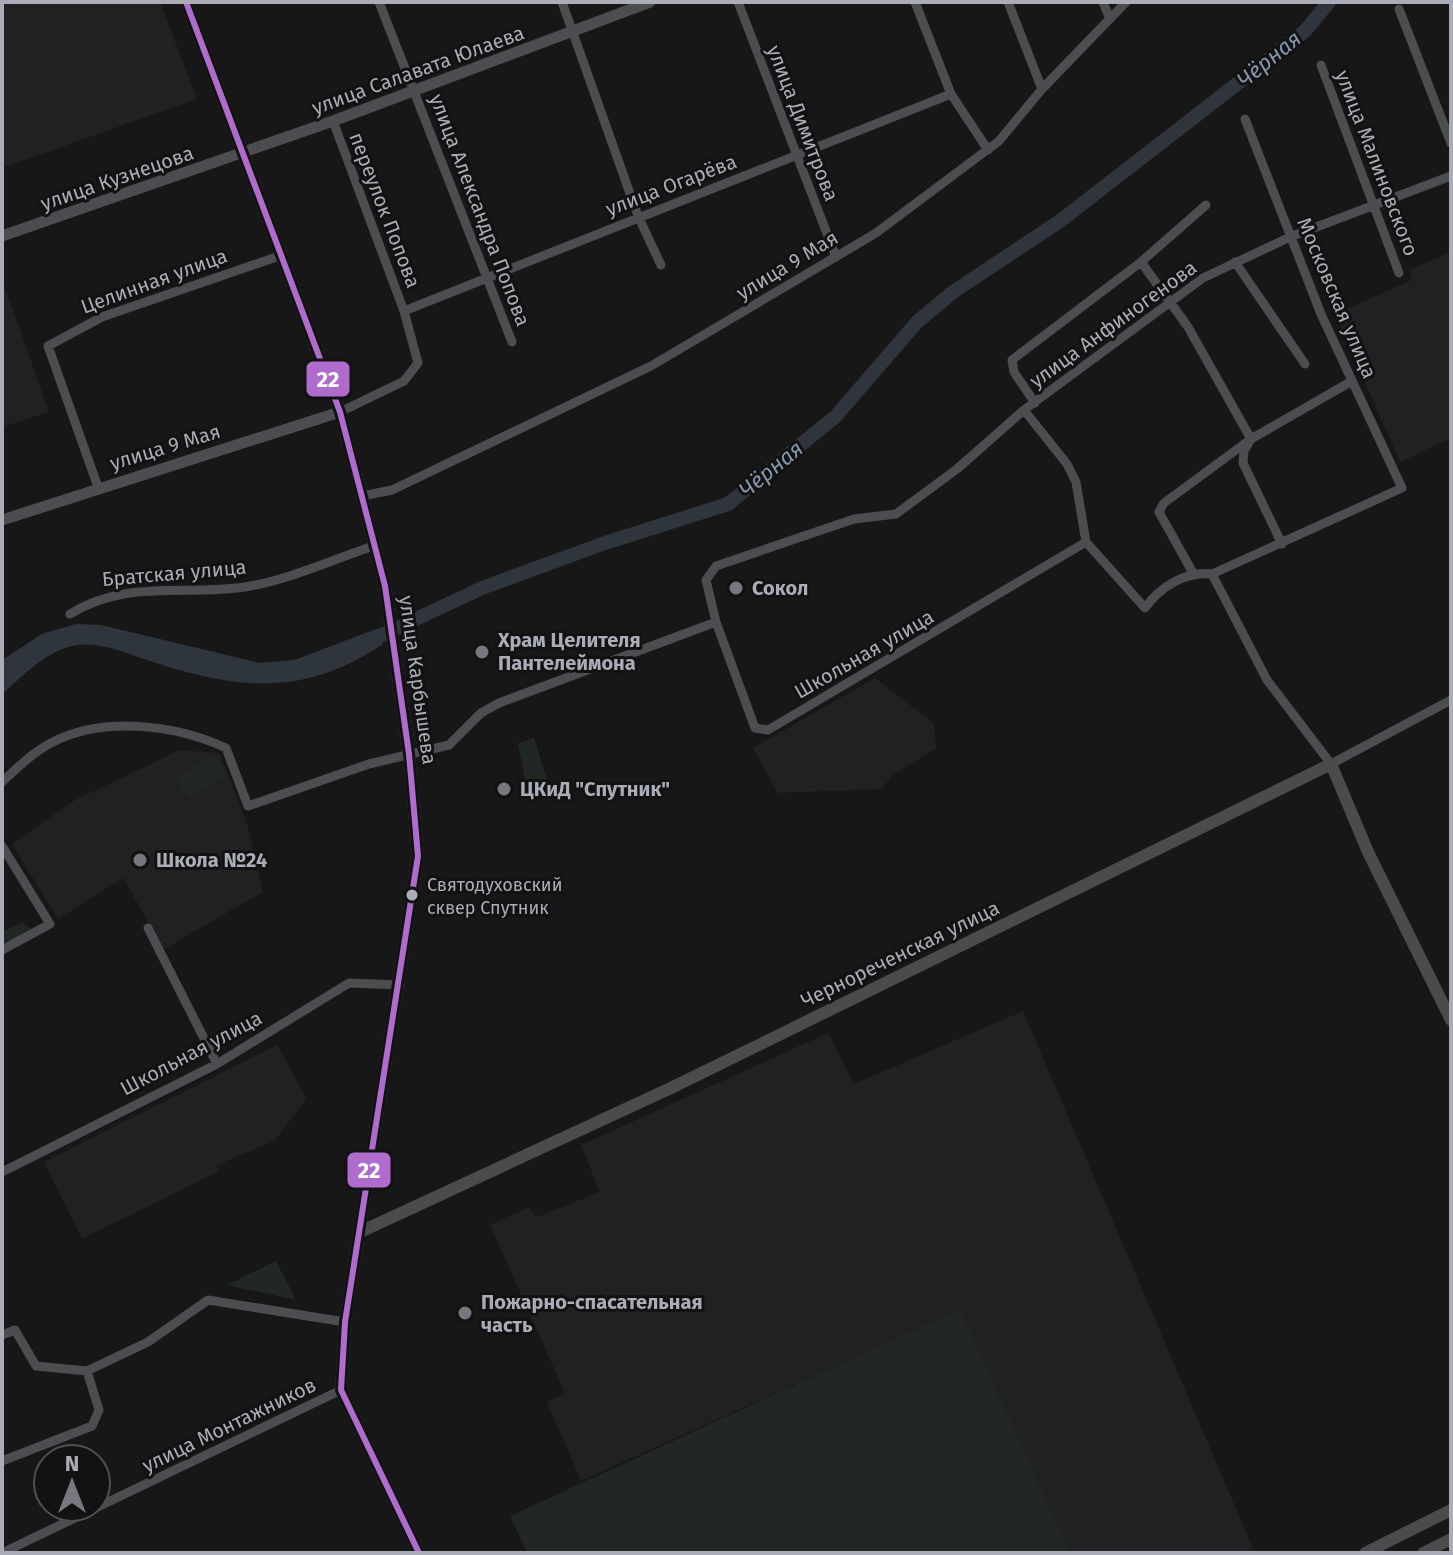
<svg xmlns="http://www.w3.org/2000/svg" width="1453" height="1555" font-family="'Fira Sans',sans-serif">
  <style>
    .built { fill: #212123 }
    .green { fill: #212723 }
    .water { fill: #2f353c }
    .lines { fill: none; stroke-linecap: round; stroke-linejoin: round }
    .river { stroke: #2f353c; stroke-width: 14 }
    .minor { stroke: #4c4d50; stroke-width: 9 }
    .tertiary { stroke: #4c4d50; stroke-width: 11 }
    .secondary { stroke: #4b4b4e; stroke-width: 12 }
    .bus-1-casing { stroke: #121213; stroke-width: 12 }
    .bus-1 { stroke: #b06ccc; stroke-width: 6 }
    .poi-dot { fill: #77787f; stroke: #121213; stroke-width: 3 }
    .bus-dot { fill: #aaadb7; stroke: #121213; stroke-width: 3 }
    .labels { text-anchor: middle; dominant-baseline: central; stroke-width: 6; stroke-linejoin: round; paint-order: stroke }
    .bus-label { font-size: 18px; fill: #aaadb7; stroke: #121213; text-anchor: start }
    .street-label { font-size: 20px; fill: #aaadb7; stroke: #121213 }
    .poi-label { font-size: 20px; font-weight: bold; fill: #aaadb7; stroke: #121213; text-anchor: start }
    .water-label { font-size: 22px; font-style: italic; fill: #8497af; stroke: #121213 }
    .line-badge { stroke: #121213; stroke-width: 3 }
    .badge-label { font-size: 22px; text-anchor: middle; font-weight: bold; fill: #fff }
  </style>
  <rect width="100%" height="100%" fill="#171718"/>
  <path class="built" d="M2,2H160L197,99L2,168Z
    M1451,252V438L1400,462L1335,314L1412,280L1409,270Z
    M2,279L49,412L2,427Z
    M875,678L934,723L936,748L893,775L881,789L778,793L753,748Z
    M180,750L219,753L246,820L263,892L164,949L123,878L58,919L12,844L75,800Z
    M1023,1011L1255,1553H1070L960,1310L581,1481L547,1402L565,1393L490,1225L529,1207L537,1217L600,1192L581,1145L828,1033L854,1084Z
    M277,1045L307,1099L274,1141L217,1165L219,1171L82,1239L44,1162Z"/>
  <path class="green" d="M534,738L550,789L528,795L518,743Z
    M214,755L227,775L189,798L176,778Z
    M22,922L33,931L2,954V932Z
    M276,1261L296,1300L227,1285Z
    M960,1309L1070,1553H527L510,1516Z"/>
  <path class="water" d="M76,624L101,625L260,663L294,660L379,628L383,644C305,697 237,690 150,661C125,653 99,640 72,646C44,653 23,676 2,694V660L42,634Z"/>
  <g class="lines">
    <path class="river" d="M367,642L482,588L602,544L728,504L836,416L917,322L953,292L1060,221L1224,94L1305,31L1329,2"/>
    <path class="minor" d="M379,2L512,342
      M562,2L638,216L661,265
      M738,2L836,257
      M915,2L951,94L988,150
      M1008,2L1042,89
      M1103,2L1110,19
      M1399,9L1451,143
      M1321,65L1399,273
      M1245,119L1321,314L1402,488L1212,574L1267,680L1331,764L1451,700
      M333,121L404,311L418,363L404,381L340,412
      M1141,262L1188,327L1251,439L1244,451L1243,463L1282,544
      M1235,262L1305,364
      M404,311L951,94
      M1035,403L1014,372L1012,360L1141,262L1206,205
      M1024,410L1067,464L1076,482L1086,542L1145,608C1160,587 1185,571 1212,574
      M98,487L48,346L102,317L282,255
      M362,496L392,490L651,366L876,233L999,141L1042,89L1126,2
      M1193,573L1159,512L1164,503L1251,439L1352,381
      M70,614C126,579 184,596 245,587C289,580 334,559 376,545
      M716,622L755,728L768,730L1086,542
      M2,782C17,768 32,753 51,743C102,716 174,724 226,748L248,806L369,764L449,745L481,713L499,703L716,622L706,580L716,566L854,519L896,514L957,469L1024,410L1203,278L1290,237L1451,176
      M2,846L50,924L2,950
      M148,928L217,1064
      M2,1172L217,1064L349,983L400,985
      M2,1335L15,1330L36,1366L87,1371L148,1342L208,1300L345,1322
      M2,1461L92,1426L99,1410L87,1371
      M2,1553L341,1390"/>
    <path class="tertiary" d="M2,236L333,121L650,2
      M2,520L340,412"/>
    <path class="secondary" d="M186,2L340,412L385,586L409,754L418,856L345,1322L341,1390L419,1553
      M360,1232L671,1088L1331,764L1368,852L1451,1020
      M1365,1553L1451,1510
      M1423,1553L1451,1539"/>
    <defs>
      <path id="bus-1" d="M186,2L340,412L385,586L409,754L418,856L345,1322L341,1390L419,1553"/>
    </defs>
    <use href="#bus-1" class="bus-1-casing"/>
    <use href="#bus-1" class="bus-1"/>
  </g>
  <g class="poi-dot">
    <circle cx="736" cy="588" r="8"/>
    <circle cx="482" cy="652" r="8"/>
    <circle cx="504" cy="789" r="8"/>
    <circle cx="140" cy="860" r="8"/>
    <circle cx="465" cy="1313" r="8"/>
  </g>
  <circle class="bus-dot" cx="412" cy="895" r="7"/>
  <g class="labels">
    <g class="bus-label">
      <text x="427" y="885">Святодуховский<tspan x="427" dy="23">сквер Спутник</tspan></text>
    </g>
    <g class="street-label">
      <text transform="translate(418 70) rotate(-20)">улица Салавата Юлаева</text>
      <text transform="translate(803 123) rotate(69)">улица Димитрова</text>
      <text transform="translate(1377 163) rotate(69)">улица Малиновского</text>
      <text transform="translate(117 178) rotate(-19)">улица Кузнецова</text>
      <text transform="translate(671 185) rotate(-21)">улица Огарёва</text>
      <text transform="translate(385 210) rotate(69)">переулок Попова</text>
      <text transform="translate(480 210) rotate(69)">улица Александра Попова</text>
      <text transform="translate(787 265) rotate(-31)">улица 9 Мая</text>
      <text transform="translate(154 281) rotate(-20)">Целинная улица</text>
      <text transform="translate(1337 298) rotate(67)">Московская улица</text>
      <text transform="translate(1113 324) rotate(-36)">улица Анфиногенова</text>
      <text transform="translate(165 447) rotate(-17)">улица 9 Мая</text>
      <text transform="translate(174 573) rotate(-5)">Братская улица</text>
      <text transform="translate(864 654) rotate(-30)">Школьная улица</text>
      <text transform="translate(418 680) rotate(82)">улица Карбышева</text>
      <text transform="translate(900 954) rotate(-26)">Чернореченская улица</text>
      <text transform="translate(191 1053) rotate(-28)">Школьная улица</text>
      <text transform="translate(229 1425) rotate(-26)">улица Монтажников</text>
    </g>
    <g class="poi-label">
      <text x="752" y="588">Сокол</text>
      <text x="498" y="640">Храм Целителя<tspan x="498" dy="23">Пантелеймона</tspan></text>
      <text x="520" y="789">ЦКиД "Спутник"</text>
      <text x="156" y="860">Школа №24</text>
      <text x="481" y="1302">Пожарно-спасательная<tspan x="481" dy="23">часть</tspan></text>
    </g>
    <g class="water-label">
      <text transform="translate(1269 59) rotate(-39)">Чёрная</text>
      <text transform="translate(771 469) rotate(-39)">Чёрная</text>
    </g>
  </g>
  <g class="line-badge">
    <rect x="305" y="360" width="46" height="38" rx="8" fill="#b06ccc"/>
    <rect x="346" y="1151" width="46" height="38" rx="8" fill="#b06ccc"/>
  </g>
  <g class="badge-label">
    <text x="328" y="387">22</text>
    <text x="369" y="1178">22</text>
  </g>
  <rect width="1453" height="1555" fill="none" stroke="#aaadb7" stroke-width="8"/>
  <g transform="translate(72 1483)"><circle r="38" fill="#121213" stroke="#4f5055" stroke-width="2"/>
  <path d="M0-6L14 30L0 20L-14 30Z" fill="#77787f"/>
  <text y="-12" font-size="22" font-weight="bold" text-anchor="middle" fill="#aaadb7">N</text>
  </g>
</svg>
